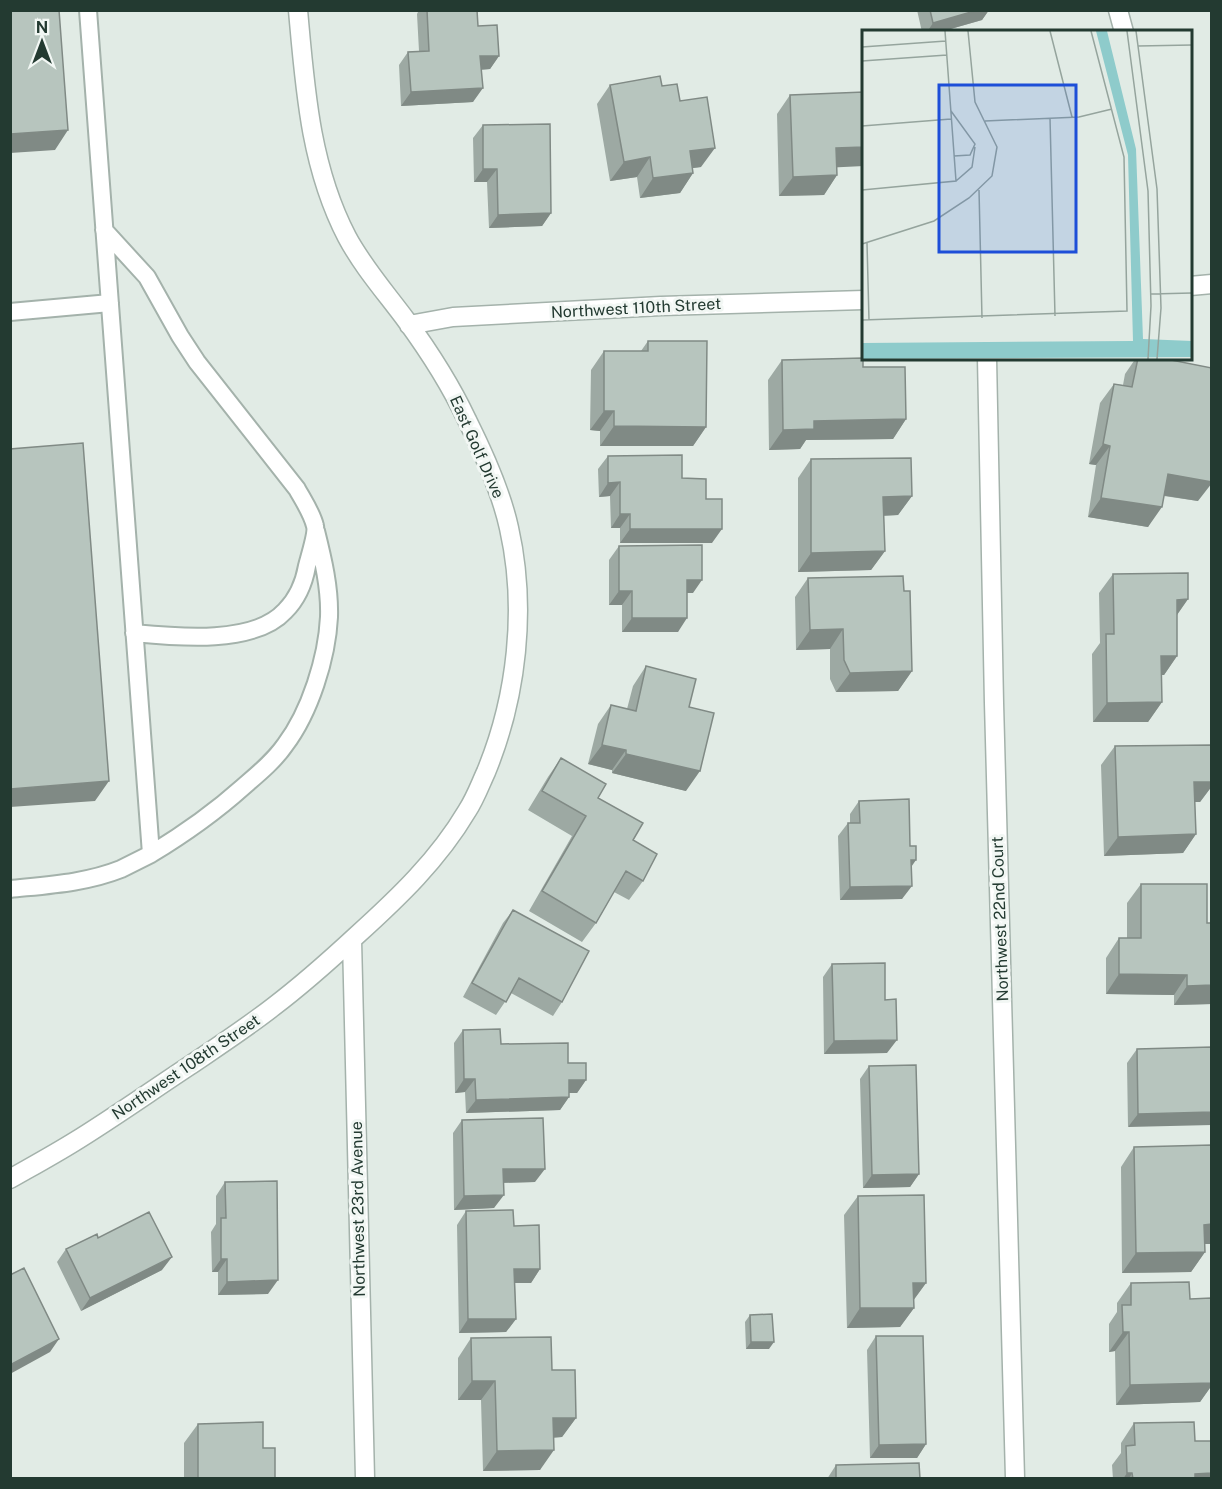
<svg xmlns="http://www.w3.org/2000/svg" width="1222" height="1489" font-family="'Public Sans',sans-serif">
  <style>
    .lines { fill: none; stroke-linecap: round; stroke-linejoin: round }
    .lane-casing { stroke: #a4b2ab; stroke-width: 20 }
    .street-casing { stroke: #a4b2ab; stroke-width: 21 }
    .lane { stroke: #fff; stroke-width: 16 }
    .street { stroke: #fff; stroke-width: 18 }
    .wall { fill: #9da9a3 }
    .shaded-wall { fill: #808a85 }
    .building { fill: #b7c5be; stroke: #808a85; stroke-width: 1.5 }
    .labels { text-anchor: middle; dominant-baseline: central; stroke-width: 6; stroke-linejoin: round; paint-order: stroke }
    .street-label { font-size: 16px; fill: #233a31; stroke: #f2f7f4 }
    .inset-road { fill: none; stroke: #95a49d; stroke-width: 1.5 }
    .view { fill: #1d4ed8; fill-opacity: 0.15; stroke: #1d4ed8; stroke-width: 3 }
    .inset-edge { fill: none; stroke: #233a31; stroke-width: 3 }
  </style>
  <rect width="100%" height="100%" fill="#e1ebe5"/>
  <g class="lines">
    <defs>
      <path id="lane" d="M104,230L147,277L180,336L197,362L297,489C303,500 312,513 315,526C317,533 309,558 307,566C304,583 297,599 285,611C254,645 176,637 134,633
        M10,312L110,303
        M151,854C184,834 214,813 243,787C258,774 274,761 285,745C310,712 327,658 329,617C330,588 323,559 316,531
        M10,889C48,885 86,883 121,869C131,864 141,859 151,854L88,10"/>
      <path id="street" d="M1118,10L1124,32
        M1190,286L1212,284
        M409,325L453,317L661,306L864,300
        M987,358L994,703L1015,1478
        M352,940L365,1478
        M10,1179C31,1167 53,1155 74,1142C113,1118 151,1091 189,1066C217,1047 246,1028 273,1007C302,985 329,961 356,936C398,898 438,860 467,811C475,799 480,785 486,772C517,697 527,608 509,528C501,491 484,454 467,420C451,386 428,350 406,320C386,293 363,267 347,237C310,166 305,88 298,10"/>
    </defs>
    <use href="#lane" class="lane-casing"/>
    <use href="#street" class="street-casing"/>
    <use href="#lane" class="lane"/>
    <use href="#street" class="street"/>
  </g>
  <path class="wall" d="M419,10H477L478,26L499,56L490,69L481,70L473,102L401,106L399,65L408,52L419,51L417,14Z
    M917,10H989L982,20L940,32H922Z
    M610,85L662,86L680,101L701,167L693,168V173L680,193L640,198L637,177L610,181L597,104Z
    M790,95L837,167V175L824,195L779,196L777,114Z
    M483,125L551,213L542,226L489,228L487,182H474L473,138Z
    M648,341L706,427L693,446H600V431L590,430L591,370L604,351H641Z
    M1136,358H1161L1198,501L1164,496L1148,527L1088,517L1096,465L1089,464L1100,403L1114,384L1123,385L1125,374Z
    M782,360L863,367L906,419L893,439L806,440L800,449L769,450L768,380Z
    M608,456L682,478L706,499L712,543H620V528H611L610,496L599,497L598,469Z
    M811,459L912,496L898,515L884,516L885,551L871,570L798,572V478Z
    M619,546L693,593H687L678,632H622V605H609V560Z
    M1113,574L1188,599L1177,615V656L1164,675H1162V702L1148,722H1093L1092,654L1100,643L1099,593Z
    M808,578L904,591L912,671L898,691L836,692L830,679V649L796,650L795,597Z
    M646,666L689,707L686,791L612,773V770L588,764L598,724L611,705L627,709L633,686Z
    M1212,745V786L1200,802H1195L1196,834L1183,853L1104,856L1101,765L1115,746Z
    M561,758L598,798L633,840L643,881L629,900L614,892L596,923L582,942L529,911L572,836L528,810L548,777Z
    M859,801L911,867L902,899L840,900L838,836L848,823H850V814Z
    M1141,884L1207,923L1212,1004L1174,1005V995L1106,994V958L1119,938H1127V903Z
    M513,910L562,1002L553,1016L511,993L496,1015L463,997L503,923Z
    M832,964L885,1000L887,1053L824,1054L823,977Z
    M463,1030L501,1044L568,1063L586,1080L577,1093H569V1097L560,1110L466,1113L465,1092L455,1093L454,1043Z
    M1212,1047L1128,1127L1127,1063L1137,1049Z
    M869,1066L919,1174L910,1187L863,1188L860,1079Z
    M462,1120L535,1182L504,1183L494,1208L454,1210L453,1133Z
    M1134,1147L1212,1244H1205V1252L1191,1272L1122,1273L1121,1167Z
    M225,1182L268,1294L218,1295V1272H212L211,1232L216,1224V1196Z
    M858,1196L926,1283L913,1301L914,1308L900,1327L847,1328L844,1215Z
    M466,1211L514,1226L540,1269L531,1283H515L516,1319L506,1332L459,1333L457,1225Z
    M98,1238L162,1270L81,1311L57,1262L66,1249Z
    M1131,1283L1190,1299L1212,1318V1385L1200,1402L1116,1405L1115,1351L1109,1352V1324L1117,1312V1303Z
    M750,1315L769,1349H746L745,1322Z
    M876,1336L926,1444L917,1458H870L867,1350Z
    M471,1338L552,1370L576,1418L562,1437L553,1438L540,1470L483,1471L481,1400H458V1358Z
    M1134,1423L1195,1441H1212V1478L1113,1479L1112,1465L1121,1453V1443Z
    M198,1424L263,1448L275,1479H184V1443Z
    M836,1465L920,1479H827Z"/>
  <path class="shaded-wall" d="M978,10H989L982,20L940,32H927L933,23Z
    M480,56H499L490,69L471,70Z
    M483,88L473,102L401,106L411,92Z
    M68,130L55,150L10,153V134Z
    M864,147V166L823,168L836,148Z
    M715,148L701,167L677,170L690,151Z
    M650,157L637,177L610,181L624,162Z
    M483,169H497L487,182H474Z
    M693,173L680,193L640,198L653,178Z
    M837,175L824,195L779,196L793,177Z
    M551,213L542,226L489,228L498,215Z
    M604,411H614L600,431L590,430Z
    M906,419L893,439L806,440L800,449L769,450L783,430L814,421Z
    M614,426L706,427L693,446H600Z
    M1103,444L1110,446L1096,465L1089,464Z
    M1168,474L1212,482V483L1198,501L1154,494Z
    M620,482L610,496L599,497L608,483Z
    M912,496L898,515L870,516L883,497Z
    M1101,498L1162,507L1148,527L1088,517Z
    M620,514H630L620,528H611Z
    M630,529H722L712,543H620Z
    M885,551L871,570L798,572L811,553Z
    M687,580H702L693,593H678Z
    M619,591H632L622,605H609Z
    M1188,599L1174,619L1177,600Z
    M632,618H687L678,632H622Z
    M843,629L830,649L796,650L810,630Z
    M1161,656H1177L1164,675H1148Z
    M912,671L898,691L836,692L850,673Z
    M1162,702L1148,722H1093L1107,703Z
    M602,745L626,750L612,770L588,764Z
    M626,754L700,771L686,791L612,773Z
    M109,781L95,801L10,807V789Z
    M1194,782H1212V786L1200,802H1181Z
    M1196,834L1183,853L1104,856L1118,837Z
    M911,860H916L907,873Z
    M912,886L902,899L840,900L850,887Z
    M1119,974L1187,975L1174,995L1106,994Z
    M1212,985V1004L1174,1005L1187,986Z
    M897,1040L887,1053L824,1054L834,1041Z
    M464,1079H475L465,1092L455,1093Z
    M569,1080H586L577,1093H560Z
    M569,1097L560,1110L466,1113L476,1100Z
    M1212,1112V1125L1128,1127L1138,1114Z
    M503,1169H545L535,1182L494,1183Z
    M919,1174L910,1187L863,1188L872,1175Z
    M504,1195L494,1208L454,1210L464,1196Z
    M1212,1224V1244H1191L1204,1225Z
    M1205,1252L1191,1272L1122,1273L1136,1253Z
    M172,1257L162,1270L81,1311L90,1298Z
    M221,1259H227L218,1272H212Z
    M514,1269H540L531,1283H505Z
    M278,1280L268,1294L218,1295L227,1282Z
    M913,1283H926L912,1302Z
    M860,1308H914L900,1327L847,1328Z
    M468,1319H516L506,1332L459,1333Z
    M1123,1332H1129L1115,1351L1109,1352Z
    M59,1339L50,1352L10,1374V1365Z
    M751,1342H774L769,1349H746Z
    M472,1381H495L481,1400H458Z
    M1212,1383V1385L1200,1402L1116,1405L1130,1385Z
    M553,1418H576L562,1437L539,1438Z
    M926,1444L917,1458H870L879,1445Z
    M554,1450L540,1470L483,1471L497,1451Z
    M1127,1473H1132L1129,1479H1123Z
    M1212,1473V1478L1192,1479L1195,1474Z"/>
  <path class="building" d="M10,10H59L68,130L10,134Z
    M427,10H477L478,26L497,25L499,56H480L483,88L411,92L408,52L429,51Z
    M930,10H978L933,23Z
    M660,76L662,86L677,84L680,101L707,97L715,148L690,151L693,173L653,178L650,157L624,162L610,85Z
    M864,92V147L836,148L837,175L793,177L790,95Z
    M550,124L551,213L498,215L497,169H483V125Z
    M648,341H707L706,427L614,426V411H604V351H648Z
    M863,358V367H905L906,419L814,421V429L783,430L782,360Z
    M1138,358H1161L1212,368V482L1168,474L1162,507L1101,498L1110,446L1103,444L1114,384L1132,387Z
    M83,443L109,781L10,789V449Z
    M682,455V478L706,479V499H722V529H630V514H620V482L608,483V456Z
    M911,458L912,496L883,497L885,551L811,553V459Z
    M702,545V580H687V618H632V591H619V546Z
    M1188,573V599L1177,600V656H1161L1162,702L1107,703L1106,634H1114L1113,574Z
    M903,576L904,591H910L912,671L850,673L844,660L843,629L810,630L808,578Z
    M646,666L696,679L689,707L714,713L700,771L626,754V750L602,745L611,705L636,711Z
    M1212,745V782H1194L1196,834L1118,837L1115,746Z
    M561,758L606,784L598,798L643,823L633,840L657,854L643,881L626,871L596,923L542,891L586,816L542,791Z
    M909,799L910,846H916V860H911L912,886L850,887L848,823H860L859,801Z
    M1141,884H1207V923H1212V985L1187,986V975L1119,974V938H1141Z
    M513,910L589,951L562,1002L519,978L506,1002L472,983Z
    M885,963V1000L896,999L897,1040L834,1041L832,964Z
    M500,1029L501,1044L568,1043V1063H586V1080H569V1097L476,1100L475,1079H464L463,1030Z
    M1212,1047V1112L1138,1114L1137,1049Z
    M916,1065L919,1174L872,1175L869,1066Z
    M543,1118L545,1169H503L504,1195L464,1196L462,1120Z
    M1212,1145V1224L1204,1225L1205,1252L1136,1253L1134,1147Z
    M277,1181L278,1280L227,1282V1259H221V1218H226L225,1182Z
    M924,1195L926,1283H913L914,1308H860L858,1196Z
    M513,1210L514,1226L539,1225L540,1269H514L516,1319H468L466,1211Z
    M149,1212L172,1257L90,1298L66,1249L97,1234L98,1238Z
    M24,1268L59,1339L10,1365V1275Z
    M1189,1282L1190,1299L1211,1298L1212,1383L1130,1385L1129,1332H1123L1122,1305H1131V1283Z
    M772,1314L774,1342H751L750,1315Z
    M876,1336H923L926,1444L879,1445Z
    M551,1337L552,1370H575L576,1418H553L554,1450L497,1451L495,1381H472L471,1338Z
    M263,1422V1448H275V1479H198V1424Z
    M1194,1422L1195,1441H1212V1473L1195,1474V1479H1133L1132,1473H1127L1126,1446L1135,1445L1134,1423Z
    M919,1463L920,1479H836V1465Z"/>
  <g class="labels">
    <g class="street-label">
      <text transform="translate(636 308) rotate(-3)">Northwest 110th Street</text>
      <text transform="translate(477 447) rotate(66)">East Golf Drive</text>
      <text transform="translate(1000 919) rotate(-92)">Northwest 22nd Court</text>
      <text transform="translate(186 1067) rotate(-34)">Northwest 108th Street</text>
      <text transform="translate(358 1209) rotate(-91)">Northwest 23rd Avenue</text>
    </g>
  </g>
  <g transform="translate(862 30)">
    <rect width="330" height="330" fill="#e1ebe5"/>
    <path d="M234,1H245L274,119L281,309L330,311V327L0,329V313L271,311L266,125Z" fill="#8ecbcb"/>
    <path class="inset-road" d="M188,1L210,87M265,1L286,161L289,276L286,329M274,1L295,159L299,278L295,329M276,16L330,15M0,17L84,11M0,31L85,25M89,81L113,114L108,125L92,126M188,88L193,286M123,91L217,87L250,79M0,96L89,89M94,151L110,137L113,117M0,160L94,151L83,1M117,160L120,288M5,213L7,290M0,214L72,191L107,168L130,146L135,117L113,72L106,1M289,264L330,263M0,290L265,281L262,127L229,1"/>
    <path class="view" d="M77,55H214V222H77Z"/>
    <rect width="330" height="330" class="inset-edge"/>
  </g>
  <rect width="1222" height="1489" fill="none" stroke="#233a31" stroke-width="24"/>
  <g transform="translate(42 42)" stroke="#f2f7f4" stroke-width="4.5" paint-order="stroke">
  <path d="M0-4.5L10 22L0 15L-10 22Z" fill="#233a31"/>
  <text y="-9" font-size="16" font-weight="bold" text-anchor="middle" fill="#233a31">N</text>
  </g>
</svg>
